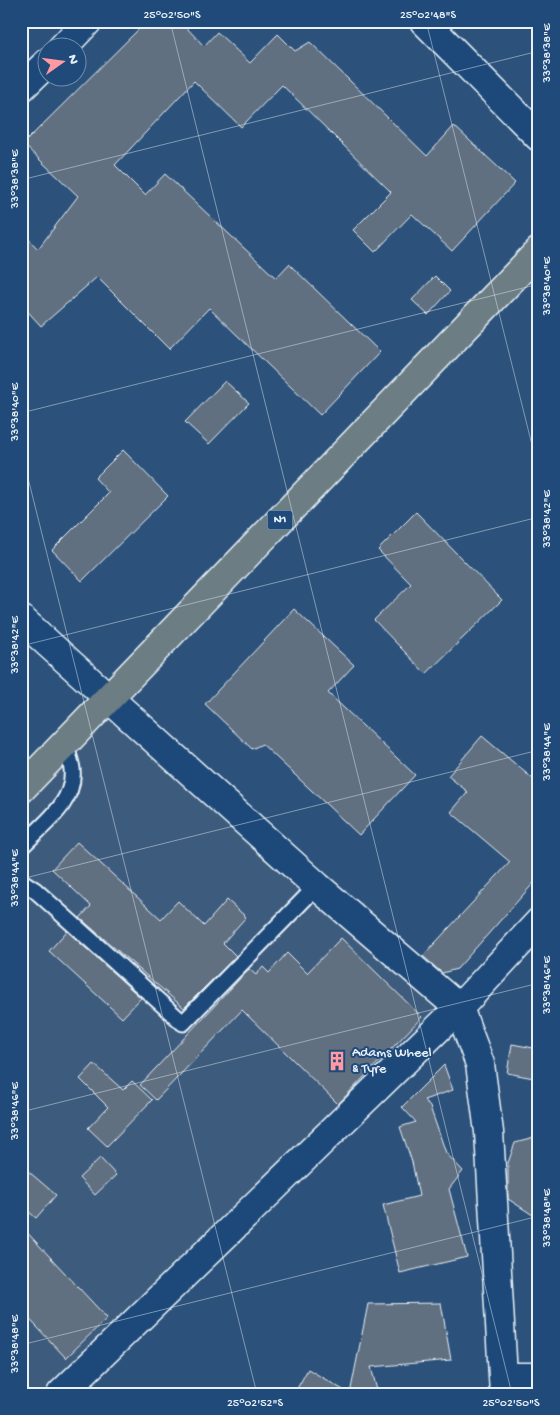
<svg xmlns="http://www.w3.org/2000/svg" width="560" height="1415" font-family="'Gochi Hand',sans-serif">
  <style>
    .built { fill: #3c5b7d }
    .building { fill: #617081; stroke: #e8f1f8 }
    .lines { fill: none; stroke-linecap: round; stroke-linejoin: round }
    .lane-casing { stroke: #e8f1f8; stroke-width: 19 }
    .street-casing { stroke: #e8f1f8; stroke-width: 31 }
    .secondary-casing { stroke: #e8f1f8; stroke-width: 31 }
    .highway-casing { stroke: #e8f1f8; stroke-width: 31 }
    .lane { stroke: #1f4a7a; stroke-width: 15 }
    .street { stroke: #1f4a7a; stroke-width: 28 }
    .secondary { stroke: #1f4a7a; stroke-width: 28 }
    .highway { stroke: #6c7e84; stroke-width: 28 }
    .ticks { fill: none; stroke: #e8f1f8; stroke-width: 1; stroke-opacity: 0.45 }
    .labels { text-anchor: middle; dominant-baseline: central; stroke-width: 4; stroke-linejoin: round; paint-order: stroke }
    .shield { fill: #1f4a7a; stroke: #acbfd2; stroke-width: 1 }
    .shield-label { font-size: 12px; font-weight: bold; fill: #e8f1f8 }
    .poi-label { font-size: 14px; fill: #e8f1f8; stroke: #1f4a7a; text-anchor: start }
    .neatline { fill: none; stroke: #e8f1f8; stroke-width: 2 }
    .ticks-label { font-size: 12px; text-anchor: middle; fill: #e8f1f8 }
  </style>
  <rect width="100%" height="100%" fill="#2c527b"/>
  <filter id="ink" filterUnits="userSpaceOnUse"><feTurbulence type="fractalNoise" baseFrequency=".02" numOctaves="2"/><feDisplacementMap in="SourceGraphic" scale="10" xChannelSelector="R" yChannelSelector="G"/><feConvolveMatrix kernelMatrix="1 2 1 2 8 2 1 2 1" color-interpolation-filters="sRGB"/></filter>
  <g filter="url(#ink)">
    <path class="built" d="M109,698L459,1008L47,1394H21V784Z"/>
    <path class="building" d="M147,21H180L204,46L217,32L250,63L278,34L295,51L310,42L427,156L454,126L515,183L452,251L412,214L375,252L353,230L391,192L282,85L241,127L194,81L115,165L145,195L165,174L276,278L289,264L380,352L320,415L209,308L169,349L97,277L41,326L21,304V231L38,249L78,196L23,144Z
      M435,276L450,291L428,315L412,300Z
      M225,381L249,403L209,444L185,422Z
      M123,450L168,496L82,581L52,550L109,493L95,478Z
      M416,512L502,600L426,674L374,620L411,584L378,550Z
      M294,609L354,665L328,693L415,775L359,835L262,744L252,749L205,704Z
      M482,736L539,784V877L457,969L442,973L423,956L510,862L451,812L468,792L448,776Z
      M77,842L161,919L178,901L204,926L227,900L246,917L223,943L236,956L184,1008L80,918L91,906L52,869Z
      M67,931L141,998L122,1018L49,951Z
      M341,938L422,1017L338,1104L242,1010L156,1100L140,1085L249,969L256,975L263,967L269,973L287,953L307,973Z
      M512,1044L539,1049V1079L507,1073Z
      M94,1064L123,1090L132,1081L152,1100L107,1146L88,1128L108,1107L80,1079Z
      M444,1065L453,1090L424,1100L430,1107L446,1153L463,1171L449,1189L467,1257L400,1273L383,1205L419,1196L412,1162L400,1127L416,1122L402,1107Z
      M534,1138L539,1152V1219L508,1199V1163L515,1143Z
      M100,1158L116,1175L95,1195L79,1178Z
      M21,1165L56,1195L36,1218L21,1205Z
      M21,1226L107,1318L66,1358L21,1310Z
      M441,1303L451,1360L371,1367L378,1394H294L308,1369L350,1394L368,1304Z"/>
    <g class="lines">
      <defs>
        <path id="lane" d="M21,847C42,825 76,803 72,769C71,761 67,752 65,743
          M21,881L35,890L183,1023L317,886"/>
        <path id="street" d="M424,21L539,137
          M62,48L88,21
          M21,88L48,62
          M21,619L317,886L459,1008L61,1394
          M504,1377H539"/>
        <path id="secondary" d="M504,1394L489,1132L480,1064L459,1008L539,922"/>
        <path id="highway" d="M21,789L539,251"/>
      </defs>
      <use href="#lane" class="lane-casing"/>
      <use href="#street" class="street-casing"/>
      <use href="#secondary" class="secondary-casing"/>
      <use href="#highway" class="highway-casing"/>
      <use href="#lane" class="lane"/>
      <use href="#street" class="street"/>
      <use href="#secondary" class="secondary"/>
      <use href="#highway" class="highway"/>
    </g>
  </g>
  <path class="ticks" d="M170,21L512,1394M426,21L539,473M21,180L539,51M21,413L539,284M21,450L257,1394M21,646L539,517M21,879L539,750M21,1112L539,983M21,1345L539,1216"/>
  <defs>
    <symbol id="building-bare" viewBox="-9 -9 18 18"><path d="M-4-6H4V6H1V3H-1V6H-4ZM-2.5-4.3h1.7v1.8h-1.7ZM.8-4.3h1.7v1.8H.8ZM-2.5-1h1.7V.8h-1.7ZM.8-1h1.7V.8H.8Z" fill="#ff9aa2" stroke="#1f4a7a" stroke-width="2.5" paint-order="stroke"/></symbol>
  </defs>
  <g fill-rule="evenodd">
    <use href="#building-bare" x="323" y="1047" width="28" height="28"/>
  </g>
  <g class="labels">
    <rect class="shield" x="267.5" y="510.5" width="25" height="19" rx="4"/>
    <g class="shield-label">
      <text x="280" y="520">N1</text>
    </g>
    <g class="poi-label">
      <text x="352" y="1053">Adams Wheel<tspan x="352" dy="16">&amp; Tyre</tspan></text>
    </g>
  </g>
  <rect width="560" height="1415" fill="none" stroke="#1f4a7a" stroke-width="55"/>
  <g transform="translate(62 62) rotate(76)"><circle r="24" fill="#1f4a7a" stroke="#6f8dac"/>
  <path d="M0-4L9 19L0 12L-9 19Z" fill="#ff9aa2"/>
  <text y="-8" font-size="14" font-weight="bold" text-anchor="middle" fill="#e8f1f8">N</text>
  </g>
  <rect x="28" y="28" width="504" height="1360" class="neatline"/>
  <g class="ticks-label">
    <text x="172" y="18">25°02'50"S</text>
    <text x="428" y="18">25°02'48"S</text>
    <text transform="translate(546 53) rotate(-90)" y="4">33°38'38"E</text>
    <text transform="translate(14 179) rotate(-90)" y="4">33°38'38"E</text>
    <text transform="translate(546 286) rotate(-90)" y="4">33°38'40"E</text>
    <text transform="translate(14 412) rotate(-90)" y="4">33°38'40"E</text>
    <text transform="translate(546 519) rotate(-90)" y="4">33°38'42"E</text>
    <text transform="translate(14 645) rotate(-90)" y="4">33°38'42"E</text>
    <text transform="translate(546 752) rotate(-90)" y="4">33°38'44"E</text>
    <text transform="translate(14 878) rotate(-90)" y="4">33°38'44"E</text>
    <text transform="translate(546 985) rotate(-90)" y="4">33°38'46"E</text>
    <text transform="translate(14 1111) rotate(-90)" y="4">33°38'46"E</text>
    <text transform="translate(546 1218) rotate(-90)" y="4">33°38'48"E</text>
    <text transform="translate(14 1344) rotate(-90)" y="4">33°38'48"E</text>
    <text x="255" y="1406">25°02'52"S</text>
    <text x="511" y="1406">25°02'50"S</text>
  </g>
</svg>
